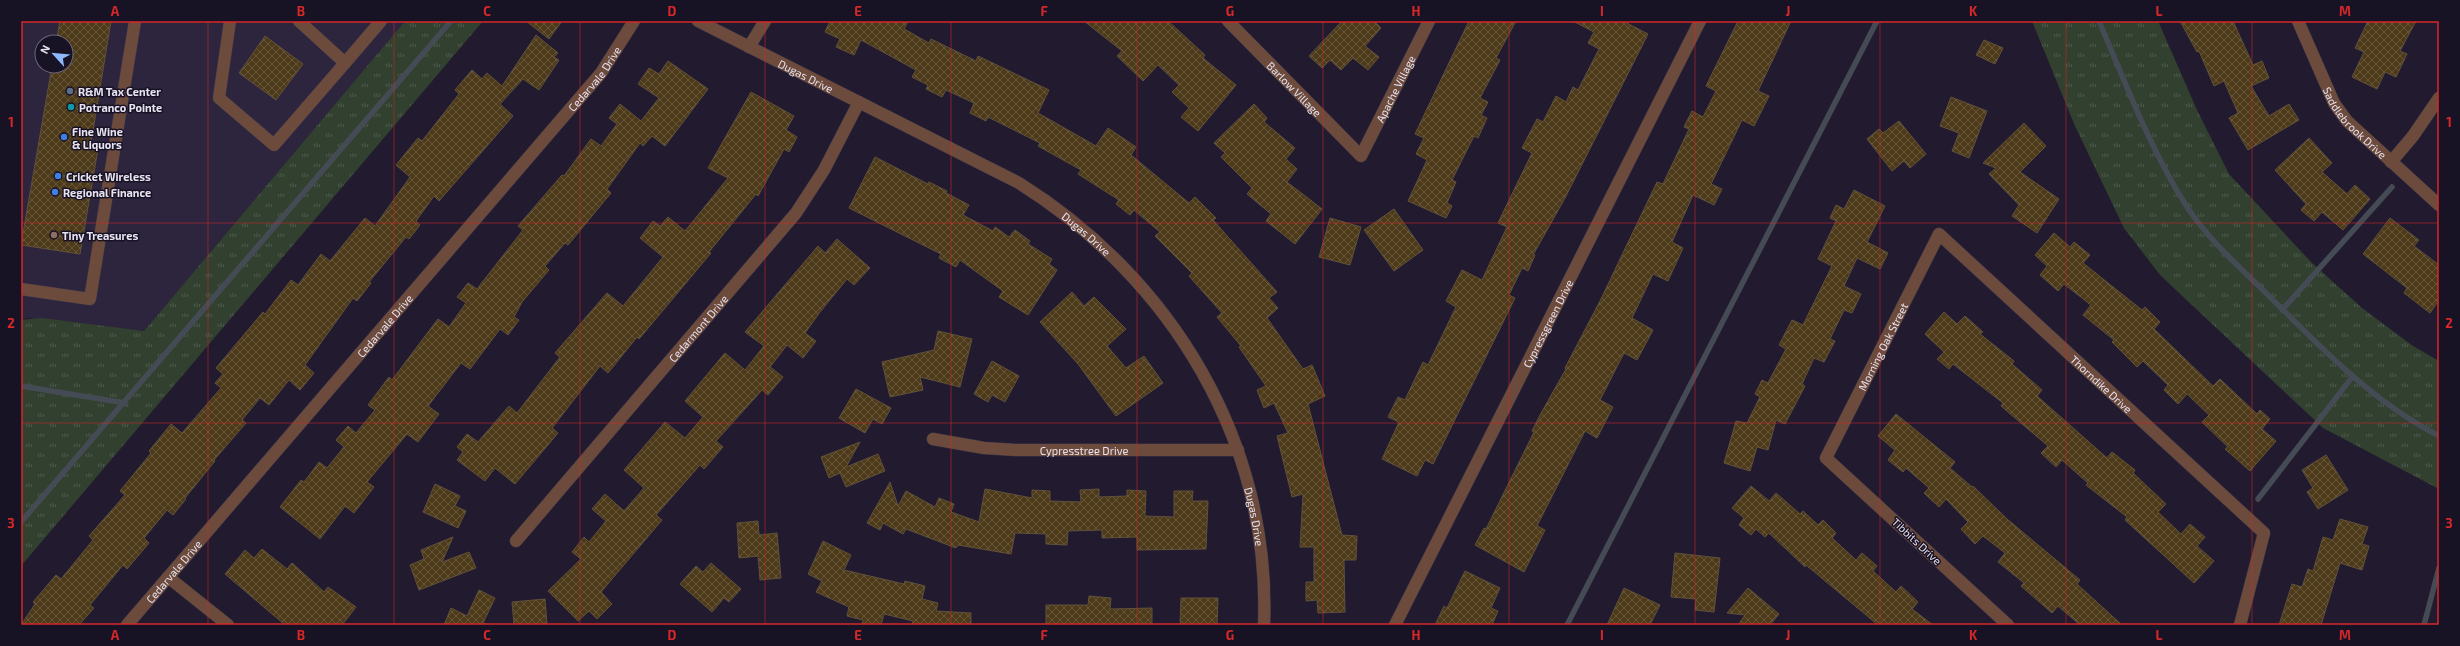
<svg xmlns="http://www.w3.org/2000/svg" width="2460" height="646" font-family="'Exo 2',sans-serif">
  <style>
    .built { fill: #2d243e; fill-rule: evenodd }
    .grass { fill: url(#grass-tufts) }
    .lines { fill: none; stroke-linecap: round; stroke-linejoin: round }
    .stream { stroke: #454b55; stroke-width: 5.5 }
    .building { fill: url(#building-cross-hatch); stroke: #5f513b }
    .minor-casing { stroke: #3e374a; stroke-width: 13 }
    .minor { stroke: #6d4b3c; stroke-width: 12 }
    .grid { fill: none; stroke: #d62828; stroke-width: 1; stroke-opacity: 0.55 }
    .service-dot { fill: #5c6f8a; stroke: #181225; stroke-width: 1.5 }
    .culture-dot { fill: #0f9aa8; stroke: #181225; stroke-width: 1.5 }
    .shop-dot { fill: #3f7fe0; stroke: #181225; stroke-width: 1.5 }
    .education-dot { fill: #8d6e63; stroke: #181225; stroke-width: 1.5 }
    .labels { text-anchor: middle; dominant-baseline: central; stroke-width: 3; stroke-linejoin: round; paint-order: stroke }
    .street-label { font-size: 11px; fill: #e7e3f1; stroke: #181225 }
    .poi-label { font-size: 11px; font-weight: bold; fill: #e7e3f1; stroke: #181225; text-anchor: start }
    .neatline { fill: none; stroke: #d62828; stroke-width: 1.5 }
    .grid-label { font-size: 13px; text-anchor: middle; font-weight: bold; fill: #d62828 }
  </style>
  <defs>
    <pattern id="grass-tufts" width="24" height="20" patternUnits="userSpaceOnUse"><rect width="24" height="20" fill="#31402f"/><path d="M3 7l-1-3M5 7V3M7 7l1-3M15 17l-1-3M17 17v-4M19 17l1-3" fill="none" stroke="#4f5b4e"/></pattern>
    <pattern id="building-cross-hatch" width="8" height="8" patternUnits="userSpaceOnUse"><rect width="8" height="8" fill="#4d3a19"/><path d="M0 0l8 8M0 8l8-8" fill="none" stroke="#67563b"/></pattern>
  </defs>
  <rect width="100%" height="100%" fill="#221b2f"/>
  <path class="built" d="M21,21H405L144,331L27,318L21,320ZM42,42H66V66H42Z"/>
  <path class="grass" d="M405,21H483L21,566V320L42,318L144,331Z
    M2032,21H2158L2197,110L2229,174L2311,262L2362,308L2413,346L2439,361V489L2323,428L2160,275L2124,228L2075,126Z"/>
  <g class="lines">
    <path class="stream" d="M2099,21C2126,84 2150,149 2187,207C2211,243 2243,270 2273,300C2324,351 2375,403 2439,436
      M2282,310L2392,187
      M21,386L125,403
      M2258,499L2353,376
      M21,522L451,21
      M1567,625L1877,21
      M2424,625L2439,568"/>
  </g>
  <path class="building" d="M60,21H111L90,149H98L80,254L21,245L52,66H66V42H56Z
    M526,21H562L549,39Z
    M830,21H908L904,29L929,43L931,39L976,61L978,56L1049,90L1038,113L1096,146L1108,128L1136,147L1131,155L1189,203L1195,197L1216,218L1213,220L1277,292L1269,298L1278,308L1267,318L1303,369L1312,365L1325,396L1308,404L1342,535L1357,536L1356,560H1344L1345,612L1318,613L1317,600L1306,601V582H1314V547H1300L1303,494L1292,497L1277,436L1288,433L1274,403L1264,408L1257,390L1266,386L1239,347L1241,346L1217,317L1222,313L1189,276L1192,273L1155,236L1160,232L1134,210L1130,215L1116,204L1119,200L1078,174L1081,170L1038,146L1040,143L988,117L986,121L970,113L974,103L946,90L942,97L926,89L928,85L912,77L916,70L861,40L854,55L836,47L840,39L825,32Z
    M1084,21H1168L1205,55L1203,58L1236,85L1198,131L1181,117L1189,108L1172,92L1179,85L1158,65L1143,81L1117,56L1122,51Z
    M1342,21H1374L1381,28L1365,46L1379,57L1368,70L1353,58L1341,70L1330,60L1322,68L1309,56Z
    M1469,21H1516L1496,58L1500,60L1480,98L1488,102L1481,115L1487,118L1478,138L1474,136L1452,180L1456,182L1447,203L1452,206L1446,218L1408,201L1427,160L1416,154L1424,138L1415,134Z
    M1573,21H1623L1648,34L1565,198L1533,255H1535L1528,271L1522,268L1509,295L1515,298L1433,464L1425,460L1417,476L1382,459L1399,422L1388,417L1398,397L1405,400L1423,362L1428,365L1456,307L1446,301L1462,270L1482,280L1507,227L1498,223L1532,153L1522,148L1537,119L1543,122L1556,96L1566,102L1573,87L1578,90L1599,49L1588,43L1594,32Z
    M1738,21H1791L1758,91L1769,96L1754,126L1742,120L1711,184L1722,189L1714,205L1693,195L1672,242L1683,248L1668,281L1653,274L1632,318L1653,330L1637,360L1624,353L1600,400L1613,407L1597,438L1585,431L1537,526L1545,530L1524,572L1475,545L1484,528L1486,529L1534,432L1532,431L1540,415L1566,369L1565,368L1600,301L1657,182L1663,184L1689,129L1684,127L1692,111L1703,117L1716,91L1706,86Z
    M2180,21H2233L2253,65L2262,61L2269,78L2251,86L2269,116L2289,104L2299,120L2248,150L2229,118L2238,113L2224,81L2214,86L2199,51L2197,52Z
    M2368,21H2416L2400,51L2407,54L2396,77L2385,72L2377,89L2352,77L2364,52L2355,48Z
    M536,35L558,53L554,57L559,60L539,90L523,79L500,104L513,116L439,201L434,196L416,221L420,225L409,239L406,237L369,282L371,283L357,301L353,298L305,365L314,373L300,390L289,380L269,405L260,398L242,420L246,423L214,460L215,461L185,498L186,499L173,515L167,510L144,538L149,543L127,569L123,565L90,605L94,608L79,625H21L35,604L33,602L56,575L61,579L93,540L89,536L125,495L120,491L151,453L149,451L171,424L182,433L221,388L215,383L223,374L216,368L263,312L265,314L291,280L298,285L321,254L330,261L365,218L375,226L410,177L396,165L418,138L422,141L459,94L455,90L472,70L482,79L487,73L502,86Z
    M265,36L303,64L276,100L239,73Z
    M1984,40L2003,48L1995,64L1976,55Z
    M668,61L708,89L665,146L652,136L643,146L640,143L607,189L611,193L568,245L565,243L545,266L549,270L522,302L514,317L519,320L508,335L500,329L470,369L461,363L428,406L439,414L418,442L407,434L367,482L374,487L354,513L345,506L320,539L280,507L301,480L304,482L319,462L327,468L344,447L336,440L348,426L356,433L375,410L368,405L389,377L392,380L438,319L449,327L466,303L457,297L468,283L477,289L523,230L518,226L562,175L564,176L591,139L601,146L617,124L609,118L620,104L641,121L659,98L638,84L649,68L659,74Z
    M751,92L794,116L786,130L797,137L789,152L784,149L758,196L756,194L709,252L711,253L639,339L637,337L608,373L600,366L552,428L558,433L515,484L495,468L485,481L457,460L463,452L457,447L467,434L478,442L509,406L517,413L560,357L555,353L607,293L623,306L663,257L640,238L653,221L660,226L668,217L685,231L728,178L708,168Z
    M1951,97L1987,111L1969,158L1952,151L1959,133L1940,126Z
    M1254,104L1267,118L1264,122L1295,148L1286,159L1297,169L1287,182L1322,209L1295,244L1266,221L1271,214L1247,194L1252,188L1221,157L1225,153L1214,143Z
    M1899,121L1926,154L1910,168L1904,161L1892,171L1867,139L1879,129L1883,133Z
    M2024,123L2046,146L2020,172L2059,199L2037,233L2012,216L2019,205L1989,174L1996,168L1983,163Z
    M2309,138L2332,163L2322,172L2347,194L2355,185L2370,199L2343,230L2322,212L2314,221L2301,210L2306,204L2275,170Z
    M875,157L928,184L929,182L947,191L946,193L969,205L963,215L993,231L995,227L1009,237L1015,230L1030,241L1028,244L1052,259L1049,264L1057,270L1028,315L999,297L1003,291L960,260L956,267L939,258L941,254L849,208Z
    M1854,190L1885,206L1867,242L1888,253L1880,269L1857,258L1844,286L1861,294L1852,313L1844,310L1830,339L1835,341L1824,362L1814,358L1802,384L1805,386L1785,424L1776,420L1768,450L1757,447L1750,471L1724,463L1736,421L1747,423L1760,397L1755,394L1762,380L1768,383L1786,349L1779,345L1792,320L1803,325L1832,266L1818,259L1836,221L1830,218L1836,205L1844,209Z
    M1394,209L1423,250L1394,271L1364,230Z
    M1330,218L1361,227L1350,265L1319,257Z
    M2390,218L2419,240L2414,246L2439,265V300L2430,313L2404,293L2407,288L2363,254Z
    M2054,233L2070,247L2074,242L2090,255L2083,263L2142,310L2145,307L2160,322L2154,329L2213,386L2220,379L2257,414L2260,410L2270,419L2262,429L2276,441L2250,471L2225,449L2228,447L2202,422L2209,415L2187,394L2178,404L2164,390L2168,385L2143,361L2137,367L2112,342L2114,340L2083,315L2091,305L2064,284L2058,291L2040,275L2047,266L2035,255Z
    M837,239L870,268L854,285L847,279L820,312L805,333L816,341L803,358L787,345L770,367L783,377L768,395L762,390L716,441L723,447L704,469L700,465L656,515L662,520L601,592L612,604L597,619L589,611L578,621L548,591L581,559L572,552L584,537L589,542L606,521L592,509L605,494L624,511L644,488L624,470L665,422L685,438L703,417L685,401L725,353L745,370L764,346L745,332L818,246L825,253Z
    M1072,292L1084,306L1094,297L1126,329L1107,346L1126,368L1144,356L1163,383L1116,416L1078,364L1040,322Z
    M1944,312L1957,324L1965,316L1983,332L1980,334L2014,361L2012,364L2042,390L2037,396L2107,458L2112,452L2135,470L2133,473L2166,504L2158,512L2181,534L2190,524L2205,537L2197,546L2214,561L2194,583L2125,520L2127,517L2086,485L2088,483L2062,460L2056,467L2041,453L2048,446L2001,406L2003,403L1953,364L1949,369L1937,359L1944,352L1925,334Z
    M938,331L972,339L960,387L920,377L923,390L890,397L882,362L934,350Z
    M992,361L1019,376L1005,402L992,395L988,402L974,394Z
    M856,389L891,408L882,424L873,419L865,433L839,418Z
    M1896,414L1955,462L1950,468L1972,487L1973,486L2007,519L2080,580L2077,584L2122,625H2080L2058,606L2052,613L2021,586L2024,583L1998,562L2005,553L1983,536L1975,544L1961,529L1968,522L1946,499L1939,507L1924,493L1929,488L1906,468L1903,472L1888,460L1895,450L1878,436Z
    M860,442L846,467L878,454L885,471L846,487L840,473L829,478L821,457Z
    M2326,455L2348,490L2318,509L2307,492L2313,488L2302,470Z
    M890,482L898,506L906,491L935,507L939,498L954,504L951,512L979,522L985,489L1032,498V490L1050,491V501L1081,502L1080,490L1099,489V497L1127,496V490L1146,491L1145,516L1174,517V491H1193L1192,501H1208L1206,549L1137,550V537L1102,538V530L1068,531L1067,545L1046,544V534L1015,533L1011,554L958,545L956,548L906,529L903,534L883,523L880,530L867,523Z
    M435,484L460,496L455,506L466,511L458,528L423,512Z
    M1751,486L1769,501L1776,493L1800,514L1803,511L1818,525L1823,520L1836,533L1832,538L1856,560L1862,553L1877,566L1873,571L1896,592L1901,586L1918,602L1912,609L1933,625H1878L1806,565L1805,567L1769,533L1765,537L1756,529L1751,535L1739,525L1744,518L1732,508Z
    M2340,519L2368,527L2362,544L2369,546L2362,570L2340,563L2321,625H2279L2292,584L2302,587L2308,569L2313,571L2323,537L2333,540Z
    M758,521L759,535L777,533L781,578L760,580L758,556L739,558L737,523Z
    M453,537L442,562L469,552L476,568L419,590L410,565L424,559L421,550Z
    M823,541L851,555L844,570L904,584L905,581L925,586L922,599L938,603L936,611L971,613V625H912L913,621L884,614L881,625H862L863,620L847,616L849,607L816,592L822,581L808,574Z
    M262,549L287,569L292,563L324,592L328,587L356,607L342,625H285L225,574L245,550L254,558Z
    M1675,553L1720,558L1714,612L1695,610L1696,599L1671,597Z
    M711,563L741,589L729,602L724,598L712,612L680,584L696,566L703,572Z
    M1465,571L1500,588L1491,608L1498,611L1492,625H1435L1444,606L1447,608Z
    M1624,588L1660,605L1650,625H1607Z
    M1748,588L1779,614L1770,625H1738L1745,615L1727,613Z
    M479,590L495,598L483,623L488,625H444L451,608L467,616Z
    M1089,596L1111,598L1110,609L1152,608V625H1046V605H1088Z
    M1181,598H1218L1217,625H1180Z
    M545,599L547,625H514L512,602Z"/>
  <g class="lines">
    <defs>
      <g id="minor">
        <path d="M230,21L219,98L274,145L345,63"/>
        <path d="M299,21L345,63L381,21"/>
        <path id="s1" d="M698,21L1019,183C1172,279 1271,442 1264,625"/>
        <path id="s2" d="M1228,21L1361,156L1429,21"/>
        <path id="s3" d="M2298,21L2334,103L2347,121L2439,205"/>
        <path d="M749,47L765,21"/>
        <path d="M2391,162L2413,136L2439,98"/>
        <path d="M21,289L90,299L135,21"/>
        <path id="s4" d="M933,439L984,448L1016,450H1238"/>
        <path id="s5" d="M516,541L796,213L824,170L859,102"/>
        <path d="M168,577L228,625"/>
        <path id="s6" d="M127,625L601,73L634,21"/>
        <path id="s7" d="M1395,625L1700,21"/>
        <path id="s8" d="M2008,625L1826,458L1939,234L2264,533L2240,625"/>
      </g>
    </defs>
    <use href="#minor" class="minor-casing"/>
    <use href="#minor" class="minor"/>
  </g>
  <path class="grid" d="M208,21V625M394,21V625M580,21V625M765,21V625M951,21V625M1137,21V625M1323,21V625M1509,21V625M1695,21V625M1880,21V625M2066,21V625M2252,21V625M21,223H2439M21,423H2439"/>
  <circle class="service-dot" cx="70" cy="91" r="4"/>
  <circle class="culture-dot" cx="71" cy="107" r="4"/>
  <g class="shop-dot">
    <circle cx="64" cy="137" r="4"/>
    <circle cx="58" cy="176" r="4"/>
    <circle cx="55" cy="192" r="4"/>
  </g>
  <circle class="education-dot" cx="54" cy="235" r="4"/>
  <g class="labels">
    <g class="street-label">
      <text stroke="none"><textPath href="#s1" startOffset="121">Dugas Drive</textPath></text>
      <text stroke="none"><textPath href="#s6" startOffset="719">Cedarvale Drive</textPath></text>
      <text stroke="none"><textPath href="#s2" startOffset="95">Barlow Village</textPath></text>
      <text stroke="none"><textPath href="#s2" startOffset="265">Apache Village</textPath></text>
      <text stroke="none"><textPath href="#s3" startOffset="118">Saddlebrook Drive</textPath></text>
      <text stroke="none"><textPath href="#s1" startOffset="444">Dugas Drive</textPath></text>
      <text stroke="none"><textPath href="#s7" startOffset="338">Cypressgreen Drive</textPath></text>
      <text stroke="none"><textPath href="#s6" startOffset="395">Cedarvale Drive</textPath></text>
      <text stroke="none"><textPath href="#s5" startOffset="280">Cedarmont Drive</textPath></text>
      <text stroke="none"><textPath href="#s8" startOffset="372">Morning Oak Street</textPath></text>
      <text stroke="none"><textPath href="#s8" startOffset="719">Thorndike Drive</textPath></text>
      <text stroke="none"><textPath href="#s4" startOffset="152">Cypresstree Drive</textPath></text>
      <text stroke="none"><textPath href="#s1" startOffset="780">Dugas Drive</textPath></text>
      <text transform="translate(1917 541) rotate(43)">Tibbits Drive</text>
      <text stroke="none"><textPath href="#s6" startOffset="71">Cedarvale Drive</textPath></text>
    </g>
    <g class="poi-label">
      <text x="78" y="91">R&amp;M Tax Center</text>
      <text x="79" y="107">Potranco Pointe</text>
      <text x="72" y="131">Fine Wine<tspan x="72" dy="13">&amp; Liquors</tspan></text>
      <text x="66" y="176">Cricket Wireless</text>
      <text x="63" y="192">Regional Finance</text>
      <text x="62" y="235">Tiny Treasures</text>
    </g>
  </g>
  <rect width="2460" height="646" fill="none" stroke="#181225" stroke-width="44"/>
  <g transform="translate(54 54) rotate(297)"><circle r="19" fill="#181225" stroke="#6b6677"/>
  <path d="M0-3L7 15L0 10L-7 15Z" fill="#8db9fc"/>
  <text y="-6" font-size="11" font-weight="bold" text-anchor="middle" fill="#e7e3f1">N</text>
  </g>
  <rect x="22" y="22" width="2416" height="602" class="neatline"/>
  <g class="grid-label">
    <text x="115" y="16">A</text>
    <text x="301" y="16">B</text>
    <text x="487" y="16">C</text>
    <text x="672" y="16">D</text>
    <text x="858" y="16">E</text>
    <text x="1044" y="16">F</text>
    <text x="1230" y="16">G</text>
    <text x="1416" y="16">H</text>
    <text x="1602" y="16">I</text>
    <text x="1788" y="16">J</text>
    <text x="1973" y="16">K</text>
    <text x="2159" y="16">L</text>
    <text x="2345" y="16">M</text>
    <text x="11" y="127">1</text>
    <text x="2449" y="127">1</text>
    <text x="11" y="328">2</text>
    <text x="2449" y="328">2</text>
    <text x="11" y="528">3</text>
    <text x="2449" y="528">3</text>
    <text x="115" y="640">A</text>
    <text x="301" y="640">B</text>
    <text x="487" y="640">C</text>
    <text x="672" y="640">D</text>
    <text x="858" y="640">E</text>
    <text x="1044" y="640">F</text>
    <text x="1230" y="640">G</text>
    <text x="1416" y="640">H</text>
    <text x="1602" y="640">I</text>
    <text x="1788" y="640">J</text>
    <text x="1973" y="640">K</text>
    <text x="2159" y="640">L</text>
    <text x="2345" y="640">M</text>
  </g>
</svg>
